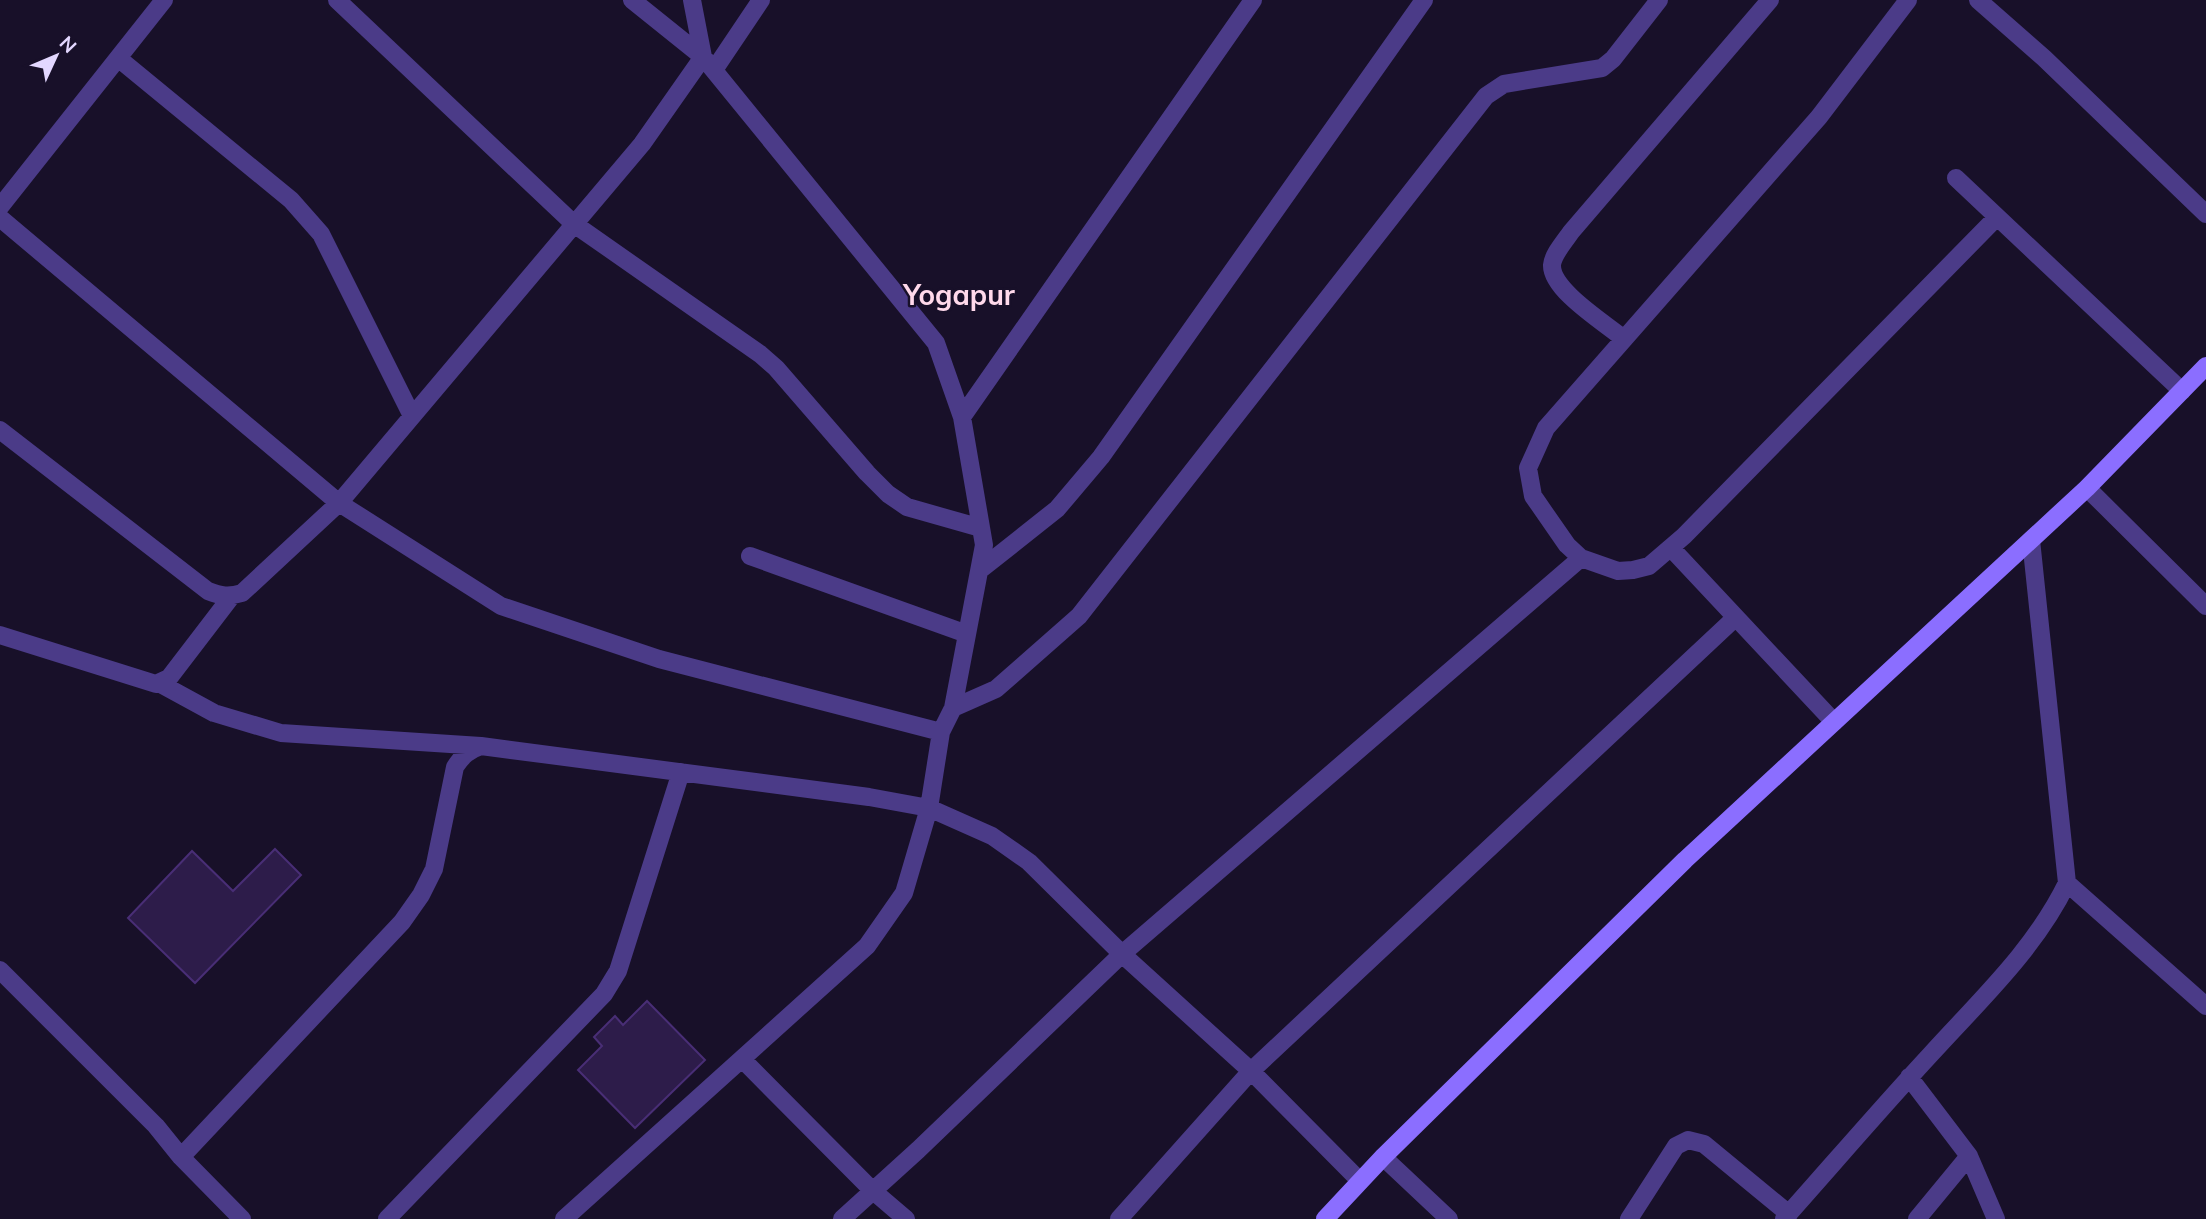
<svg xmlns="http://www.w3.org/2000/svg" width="2206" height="1219" font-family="Mulish,sans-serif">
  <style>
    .building { fill: #2d1c4a; stroke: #492e76; stroke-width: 2 }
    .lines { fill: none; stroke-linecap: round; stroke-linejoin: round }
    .lane { stroke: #4b3b88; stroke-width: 18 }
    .street { stroke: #4b3b88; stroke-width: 18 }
    .secondary { stroke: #8b6eff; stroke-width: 18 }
    .labels { text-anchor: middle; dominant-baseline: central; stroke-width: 5; stroke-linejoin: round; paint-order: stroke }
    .district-label { font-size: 28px; font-weight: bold; fill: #ffd9eb; stroke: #181029 }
  </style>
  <rect width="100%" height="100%" fill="#181029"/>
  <path class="building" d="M275,849L301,875L195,983L128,918L192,851L233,891Z
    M647,1001L705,1060L635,1128L578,1070L602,1046L594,1037L615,1016L623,1025Z"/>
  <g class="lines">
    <path class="lane" d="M2087,488L2206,606"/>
    <path class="street" d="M337,0L574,224L760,354L776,368L867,473L888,494L907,507L981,528
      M1908,0L1819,117L1546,428L1528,468L1533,496L1567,545L1581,558L1618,571L1633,570L1649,566L1684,536L1997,217
      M1978,0L2044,58L2206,214
      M118,58L291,200L321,234L412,416
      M714,70L761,0
      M1956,178L2182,391
      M0,207L164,0
      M0,218L339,503L501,606L659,659L941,732
      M1624,339C1605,323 1551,290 1552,265C1553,254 1565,241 1571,232L1770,0
      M962,417L1253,0
      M0,430L208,591C221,596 229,597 242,593L339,503L642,144L703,57L632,0
      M1671,548L1834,722
      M750,556L967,634
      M980,570L1057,509L1101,457L1424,0
      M0,635L156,684L169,678L231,597
      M159,683L214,713L281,733L481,746
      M953,708L996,689L1079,616L1486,96L1504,84L1602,68L1613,59L1659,0
      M2067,883L2206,1006
      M0,970L156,1126L181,1157L242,1219
      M742,1059L872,1190L906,1219
      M1909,1077L1969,1156L1996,1219
      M181,1157L402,922L421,895L434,869L455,767C462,756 469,750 481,746L869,797L929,808L992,836L1029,862L1122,954L918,1150L842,1219
      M1383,1157L1449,1219
      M1360,1181L1251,1071L1122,954L1581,558
      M387,1219L604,994L618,971L681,772
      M564,1219L867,946L904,893L929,808L941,732L953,708L984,545L962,417L936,343L703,57L692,0
      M1119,1219L1251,1071L1735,618
      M1629,1219L1676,1146L1688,1140L1704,1144L1789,1214
      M1784,1219C1833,1164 1881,1108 1931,1054C1980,1000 2035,949 2067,883L2031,540
      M1917,1219L1969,1156"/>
    <path class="secondary" d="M1325,1219L1383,1157L1685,860L2087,488L2206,366"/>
  </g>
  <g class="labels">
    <g class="district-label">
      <text x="959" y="294">Yogapur</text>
    </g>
  </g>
  <g transform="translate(56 56) rotate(46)" stroke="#181029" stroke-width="5" paint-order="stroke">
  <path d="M0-5L12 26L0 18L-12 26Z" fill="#e3d7ff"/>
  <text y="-10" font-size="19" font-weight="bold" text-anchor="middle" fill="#e3d7ff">N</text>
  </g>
</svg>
